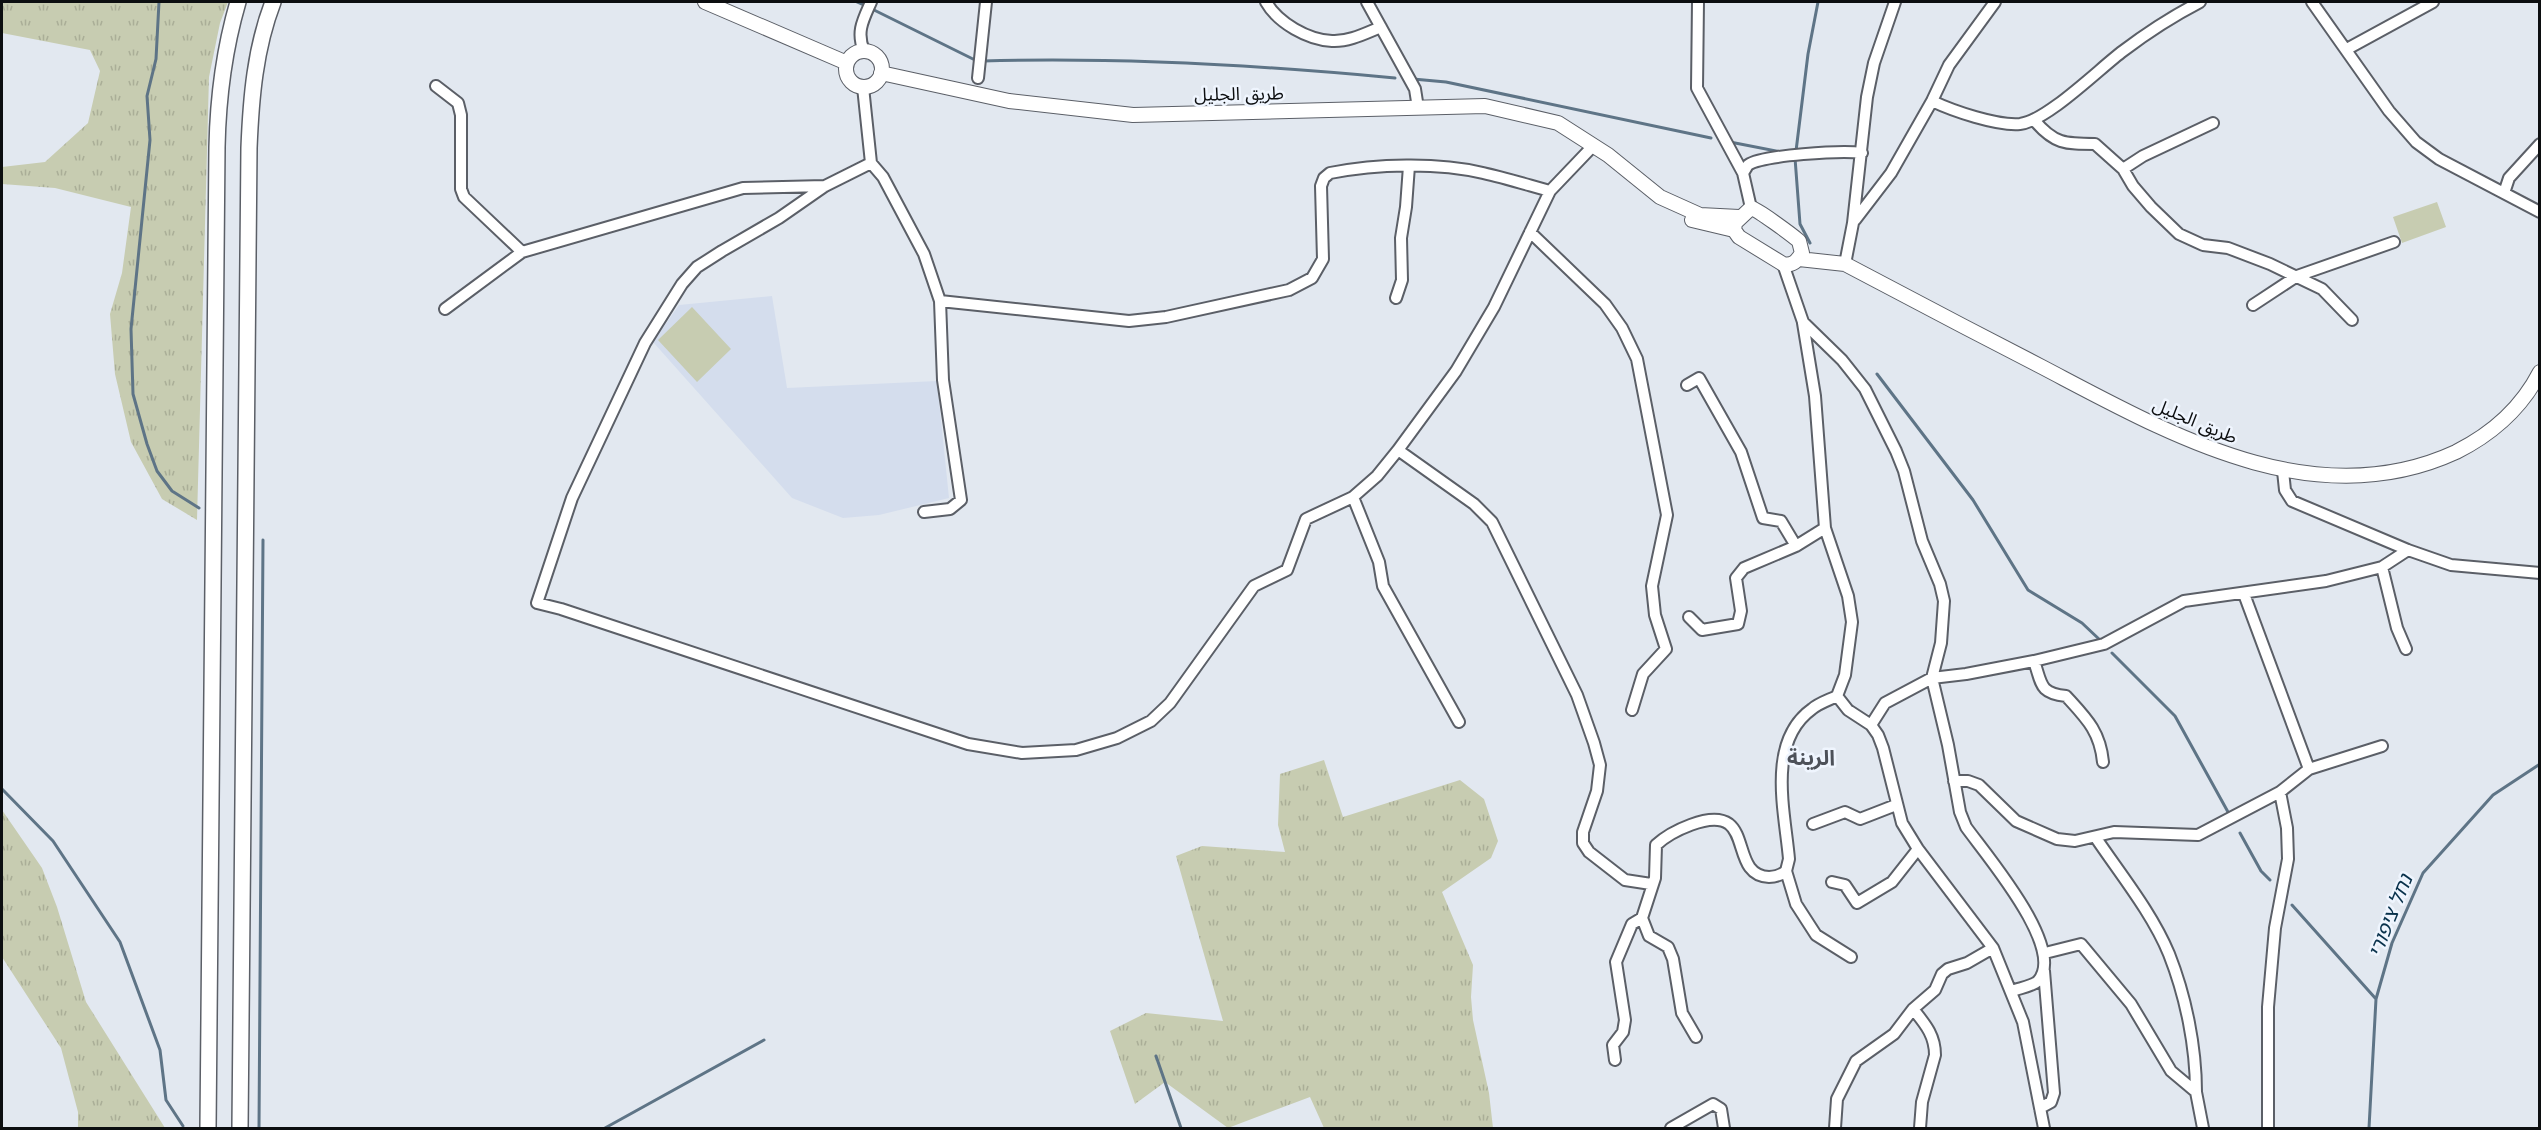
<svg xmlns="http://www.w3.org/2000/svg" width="2541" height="1130" font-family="'Libre Baskerville','Noto Sans Arabic','Noto Sans Hebrew',serif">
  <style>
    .built { fill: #d4dded }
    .grass { fill: url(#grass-tufts) }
    .pitch { fill: #c7ccb1 }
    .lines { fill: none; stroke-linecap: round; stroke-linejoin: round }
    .stream { stroke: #5e7486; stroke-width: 3 }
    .minor-casing { stroke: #5b5f67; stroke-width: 14 }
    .major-casing { stroke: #5b5f67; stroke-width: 16 }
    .highway-casing { stroke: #5b5f67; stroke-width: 18 }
    .minor { stroke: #fff; stroke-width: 10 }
    .major { stroke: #fff; stroke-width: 14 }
    .highway { stroke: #fff; stroke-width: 15 }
    .labels { text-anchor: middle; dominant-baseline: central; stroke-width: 5; stroke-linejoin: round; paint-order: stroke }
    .street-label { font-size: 18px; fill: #0c0e10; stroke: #eff5fe }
    .water-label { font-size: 20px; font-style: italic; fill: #08314b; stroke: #eff5fe }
    .quarter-label { font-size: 21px; font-weight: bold; fill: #4d5159; stroke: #eff5fe }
  </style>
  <defs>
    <pattern id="grass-tufts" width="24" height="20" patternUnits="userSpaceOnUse" patternTransform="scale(1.5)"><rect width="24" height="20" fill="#c7ccb1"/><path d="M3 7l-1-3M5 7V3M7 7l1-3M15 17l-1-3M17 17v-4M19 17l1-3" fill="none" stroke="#aaae97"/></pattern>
  </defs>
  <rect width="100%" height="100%" fill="#e2e8f0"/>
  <path class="built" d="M772,296L787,388L937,381L949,498L879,515L843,518L792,498L653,342L679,305Z"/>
  <path class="grass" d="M2,2H228L220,23L209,77L197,520L162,499L131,442L115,374L110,314L122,273L131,207L55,188L2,184V167L45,162L88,123L100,71L90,50L2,33Z
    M1324,760L1343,817L1460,780L1484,799L1498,841L1491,858L1442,892L1473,965L1471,997L1473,1020L1489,1093L1493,1128H1324L1310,1097L1228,1128L1165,1082L1135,1104L1110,1031L1146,1013L1223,1021L1176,856L1202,846L1285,852L1278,825L1280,774Z
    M2,810L42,868L57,907L86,1002L165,1128H78V1112L61,1048L2,957Z"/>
  <path class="pitch" d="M2437,202L2446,227L2402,243L2393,217Z
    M692,307L731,349L697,382L658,340Z"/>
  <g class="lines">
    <path class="stream" d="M159,2L156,59L147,96L150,140L131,329L133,394L147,444L157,471L172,491L199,508
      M857,2L866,6
      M872,9L977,61
      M983,61C1121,57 1258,65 1395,78
      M1413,79L1446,82L1711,138
      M1730,142L1781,152
      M1796,151L1808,54L1818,2
      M1795,158L1800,224L1810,243
      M1877,374L1973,500L2028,590L2082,623L2100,640
      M2112,653L2175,716L2228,812
      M2,789L53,841L120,942L160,1050L166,1100L183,1126
      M2240,833L2261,871L2270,880
      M2292,905L2376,999
      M1156,1056L1181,1128
      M259,1128L263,540
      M605,1128L764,1040
      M2369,1128L2376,999L2392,943L2423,873L2493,795L2540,764"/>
    <defs>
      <path id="minor" d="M1266,2C1278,23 1308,40 1332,41C1349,42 1366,33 1381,27
        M1367,2L1415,89L1418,108
        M1698,2L1697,88L1743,173L1751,208
        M2312,2L2389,111L2416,142L2439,159L2540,212
        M2347,49L2433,2
        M864,51C856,32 863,20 871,2
        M978,78L986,2
        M436,86L458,103L461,115V189L464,197L522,252
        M863,87L871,163L883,177L924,254L940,301L943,380L961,500L950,509L924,512
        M1932,101C1953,111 1997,126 2020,124C2047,121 2100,68 2123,51C2148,32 2173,16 2200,2
        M2034,120C2054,144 2065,144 2095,144L2123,169L2133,186L2151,207L2179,234L2203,245L2228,248L2270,264L2322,289L2352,320
        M1593,146L1550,191L1494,307L1456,371L1398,450L1474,504L1492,522L1577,695L1594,743L1600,765L1597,791L1583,832V843L1589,852L1625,880L1651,884
        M871,163L825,186L779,218L722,251L697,267L682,284L645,343L572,498L537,603L561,609L968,744L1022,753L1076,750L1117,738L1151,721L1170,703L1254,586L1287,570L1306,519L1353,497
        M2123,169L2143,156L2213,123
        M1743,173C1744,172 1747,166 1748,165C1762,155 1843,150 1862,153
        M2504,193L2509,178L2540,144
        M1855,220L1891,173L1932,101L1949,65L1995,2
        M1530,232L1605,304L1622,328L1637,359L1667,515L1652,586L1655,615L1666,649L1643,674L1632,710
        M1783,264L1803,322L1842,360L1865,389L1896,451L1904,471L1922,541L1940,584L1944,601L1941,643L1932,678L1948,745L1960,812L1966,827C1986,855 2067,949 2038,981C2033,986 2020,988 2012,991
        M1845,264L1853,223L1867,97L1874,63L1895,2
        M1396,298L1402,280L1401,238L1406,207L1409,166
        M940,301L1129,321L1166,317L1289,290L1312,278L1323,259L1321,186L1324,178L1330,173C1376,164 1437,162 1483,173C1505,178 1528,185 1550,191
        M2253,305L2297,276L2394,242
        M445,309L522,252L743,188L825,186
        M1803,323L1815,396L1825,528L1848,596L1852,622L1845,675L1837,696
        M1687,385L1699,378L1741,452L1763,518L1781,521L1796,546
        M1398,450L1377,476L1353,497L1379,562L1383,586L1459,722
        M2283,471L2285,490L2292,501L2408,550L2451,565L2540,573
        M2382,567L2397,628L2406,649
        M2244,594L2309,769
        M1689,617L1702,630L1738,624L1741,611L1736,578L1744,568L1796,546L1825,528
        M2034,661C2042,684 2039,693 2066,696C2086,718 2100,731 2103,762
        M1871,725L1885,703L1932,678L1966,674L2034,661L2104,644L2184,601L2326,581L2382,567L2408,550
        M1954,781H1968L1979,785L2016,821L2057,839L2075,841L2114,832L2198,835L2280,792L2309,769L2382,746
        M1813,824L1845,812L1860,819L1896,805
        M2096,838C2121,875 2152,913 2169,954C2186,997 2196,1047 2196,1092
        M1786,871L1796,904L1816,935L1851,957
        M1832,882L1845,885L1857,903L1892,882L1918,849
        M2045,953L2081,944L2131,1004L2171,1071L2196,1092L2203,1128
        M1913,1009C1925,1024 1935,1035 1935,1055L1922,1102L1920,1128
        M1696,1037L1682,1013L1673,959L1668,947L1649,936L1642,918L1655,878L1656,845C1670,832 1711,811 1729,824C1746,837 1738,876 1769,877C1776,877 1781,875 1786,871L1789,859C1785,812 1766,742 1812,709C1819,703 1829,700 1837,696L1848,710L1871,725L1878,735L1883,748L1902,823L1918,849L1993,948L2023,1022L2044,1128
        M1615,1060L1613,1045L1623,1032L1625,1020L1616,962L1632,924L1642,918
        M2040,1108L2051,1102L2054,1093L2044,971
        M1671,1128L1713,1104L1721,1109L1724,1128
        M1835,1128L1837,1099L1856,1061L1894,1034L1913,1009L1935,990L1942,974L1948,969L1967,963L1993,948
        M2268,1128V1007L2275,928L2288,859L2287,828L2280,792"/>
      <path id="major" d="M705,2L847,63
        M846 69a18 18 0 1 1 36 0a18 18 0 1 1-36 0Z
        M881,73L1009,101L1133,115L1485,106L1558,123L1608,155L1660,197L1700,215L1739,217
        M1751,208C1757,209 1792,235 1799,241L1802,253C1797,261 1793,266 1783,264L1739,237L1734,230L1735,223Z
        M1692,220L1734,230
        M1799,259L1845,264C1911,299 1976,333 2042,367C2168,433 2313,518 2456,452C2492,434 2521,409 2540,372"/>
      <path id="highway" d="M208,1128L217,147C218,97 224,50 238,2
        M240,1128L249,148C251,98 255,49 273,2"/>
    </defs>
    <use href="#minor" class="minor-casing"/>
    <use href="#major" class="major-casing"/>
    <use href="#highway" class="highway-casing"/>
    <use href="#minor" class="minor"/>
    <use href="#major" class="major"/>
    <use href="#highway" class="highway"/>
  </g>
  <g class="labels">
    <g class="street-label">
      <text transform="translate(1239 94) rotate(-1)">طريق الجليل</text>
      <text transform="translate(2195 421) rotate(23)">طريق الجليل</text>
    </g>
    <g class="water-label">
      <text transform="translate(2390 916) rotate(-68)">נחל ציפורי</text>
    </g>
    <g class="quarter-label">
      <text x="1811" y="758">الرينة</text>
    </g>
  </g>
  <rect width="2541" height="1130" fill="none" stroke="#0c0e10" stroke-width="6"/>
</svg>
